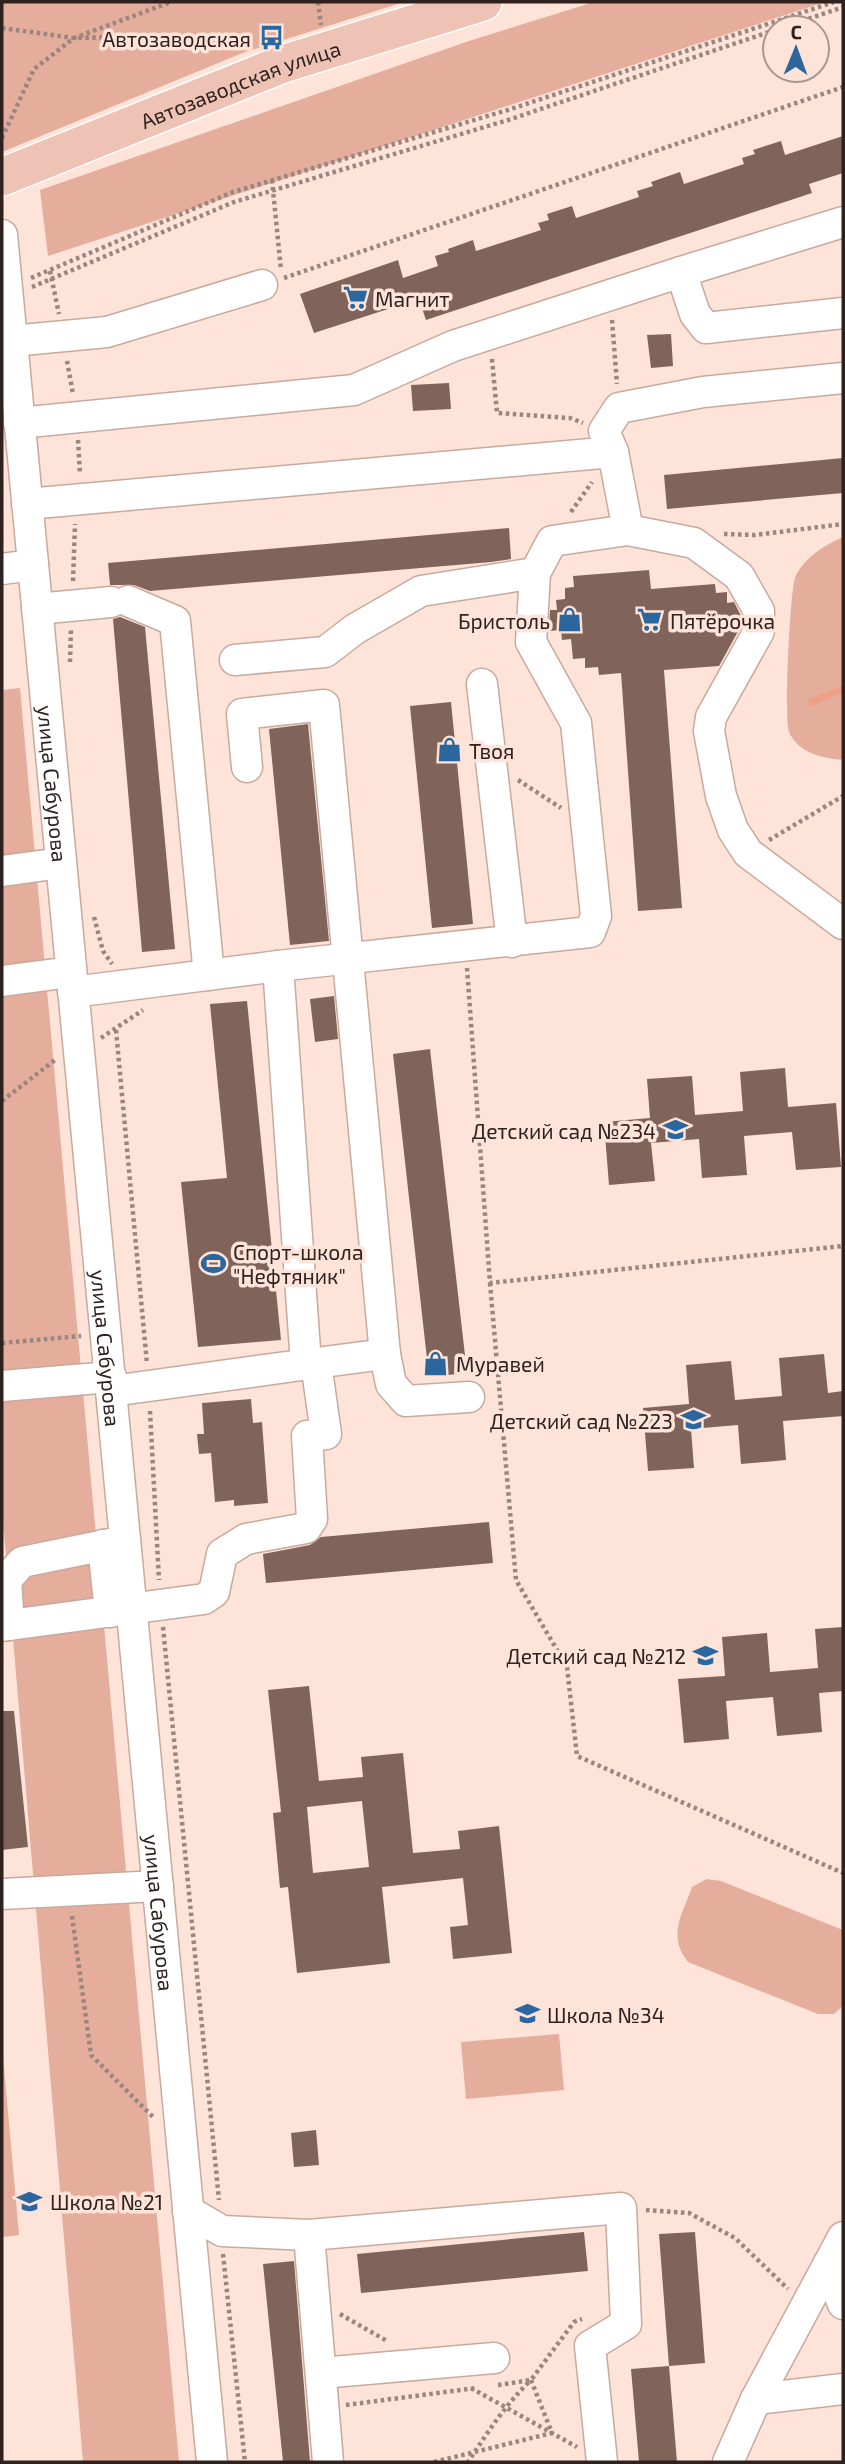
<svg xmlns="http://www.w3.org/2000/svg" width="845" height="2464" font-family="'Exo 2',sans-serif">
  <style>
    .green { fill: #e5ad9b }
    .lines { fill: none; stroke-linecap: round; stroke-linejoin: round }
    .stream { stroke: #eea086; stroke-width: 7 }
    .building { fill: #806359; fill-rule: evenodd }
    .minor-casing { stroke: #c9a99e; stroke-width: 33 }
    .major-casing { stroke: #fff; stroke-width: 40 }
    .path { stroke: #9b867f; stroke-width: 4.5; stroke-dasharray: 3.5 3.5; stroke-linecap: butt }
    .minor { stroke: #fff; stroke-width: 30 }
    .major { stroke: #eec2b4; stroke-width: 37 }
    .labels { text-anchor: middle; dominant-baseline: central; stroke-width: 7; stroke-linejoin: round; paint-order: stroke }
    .poi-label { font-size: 21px; fill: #2f221e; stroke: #fee3d9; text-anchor: start }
    .street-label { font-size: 21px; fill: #2f221e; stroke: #fee3d9 }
  </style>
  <rect width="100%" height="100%" fill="#fee3d9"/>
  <path class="green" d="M2,2H404L245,52L2,152Z
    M594,2H825L48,256L40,190L469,41Z
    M843,537V760C823,758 799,754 789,732C784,720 790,593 795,578C803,558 825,545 843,537Z
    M20,688L179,2462H83L2,1509V690Z
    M707,1879L721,1881L843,1930V2006L834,2014H818L688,1962C667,1935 682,1916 692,1887Z
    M559,2034L564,2090L466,2099L461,2042Z
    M2,2045L19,2235L2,2237Z"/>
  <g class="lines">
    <path class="stream" d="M812,702L843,689"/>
  </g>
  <path class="building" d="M843,136V173L809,184L812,193L426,320L419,299L314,333L300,294L398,260L403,278L438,266L435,256L449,252L448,249L473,240L476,251L541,230L538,223L549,220L547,214L572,206L576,218L639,197L637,191L653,186L651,182L680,172L684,184L744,164L742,158L755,154L753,150L781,141L785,155Z
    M671,334L673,366L651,368L647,335Z
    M449,383L451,409L413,411L411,385Z
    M843,458V493L667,509L664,475Z
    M509,528L511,559L491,562L150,591L134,585H110L108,563Z
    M649,570L651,589L715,584L716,593L727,592V603L734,602L741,616V626L719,666L664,670L682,908L638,911L621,673L599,675L598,667L585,668V658L573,659L571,639L562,640L561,630L549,631L550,610H557L556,600L565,599V588L574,587L573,576Z
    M120,617L145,627L175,949L142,952L113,619Z
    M451,702L473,924L432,928L410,706Z
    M308,724L329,941L290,945L269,729Z
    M334,996L338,1039L315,1042L310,999Z
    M247,1001L281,1340L198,1347L181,1182L227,1178L210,1004Z
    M430,1049L467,1373L429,1377L393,1054Z
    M785,1068L788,1107L836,1103L841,1167L796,1170L792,1132L744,1136L747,1175L702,1178L699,1139L651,1143L655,1181L609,1185L604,1122L650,1118L647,1079L692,1076L695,1115L743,1111L740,1072Z
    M824,1354L828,1393L843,1391V1416L783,1421L786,1460L741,1464L738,1425L691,1429L694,1468L648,1471L643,1408L689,1404L686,1365L731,1361L735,1400L782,1396L779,1358Z
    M251,1399L253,1423L262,1422L268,1503L234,1506V1500L215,1502L211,1453L199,1454L197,1434H204L202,1403Z
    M489,1522L493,1563L266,1583L263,1554L310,1545L321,1537Z
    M843,1627V1691L819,1693L822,1732L777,1736L773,1697L726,1701L729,1739L684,1743L678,1679L725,1676L722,1637L767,1633L770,1672L818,1668L815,1629Z
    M309,1686L319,1781L363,1777L361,1757L403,1753L413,1853L460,1849L458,1831L499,1826L512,1953L453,1959L450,1927L468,1925L463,1878L382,1887L390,1963L297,1973L288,1887L280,1888L273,1813L281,1812L268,1690ZM362,1801L369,1867L313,1873L307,1807Z
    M2,1711H14L28,1847L2,1850Z
    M316,2130L319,2165L294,2167L291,2133Z
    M584,2232L588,2271L361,2293L357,2254Z
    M695,2232L705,2363L669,2366L659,2234Z
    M294,2261L310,2462H283L263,2264Z
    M669,2366L677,2462H639L631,2369Z"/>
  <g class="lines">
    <defs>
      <g id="minor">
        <path d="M843,222L681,272L695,314L706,328L843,313"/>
        <path id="s1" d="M2,235L212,2462"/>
        <path d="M12,341L107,332L262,285"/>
        <path d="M19,423L354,390L453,346L681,272"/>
        <path d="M613,452L628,530L694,543L739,576L759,611V631L711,717L709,731L721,796L733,830L748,853L843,924"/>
        <path d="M27,504L613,452L604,431L619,408L703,392L843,378"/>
        <path d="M2,569L33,565"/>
        <path d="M128,601L175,621L209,975"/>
        <path d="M37,609L111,602"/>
        <path d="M235,660L325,652L355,629L421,591L535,573"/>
        <path d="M482,684L512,942"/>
        <path d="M247,767L242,714L324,705L385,1354L316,1363"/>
        <path d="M2,871L61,863"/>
        <path d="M278,966L306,1364"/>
        <path d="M2,981L71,972"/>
        <path d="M73,992L278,966L590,932L596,916L576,723L531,642L535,573L552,541L628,530"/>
        <path d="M385,1354L391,1384L406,1401L469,1397"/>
        <path d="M2,1386L111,1377"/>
        <path d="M103,1545L110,1612"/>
        <path d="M9,1625L6,1580L22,1562L125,1541"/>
        <path d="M2,1626L204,1599L214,1592L222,1554L246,1539L306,1528L312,1519L307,1436L326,1434L316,1363L112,1391"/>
        <path d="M2,1894L158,1886"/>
        <path d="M188,2211L222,2231L309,2235L621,2208L626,2324L590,2346L602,2462"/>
        <path d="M309,2235L328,2462"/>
        <path d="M828,2265L843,2304"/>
        <path d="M321,2373L494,2358"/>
        <path d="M756,2399L843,2389"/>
        <path d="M728,2462L756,2399L843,2237"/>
      </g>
      <g id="major">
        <path id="s2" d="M2,177L283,64L483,2"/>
      </g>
    </defs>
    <use href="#minor" class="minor-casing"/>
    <use href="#major" class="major-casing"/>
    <path class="path" d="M318,2L321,25
      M2,28L74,38L127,37L200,40L248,47
      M782,28L843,7
      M2,138L34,69L74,38L171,2
      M272,180L281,270
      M50,271L59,314
      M31,278L233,192L508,110L834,2
      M284,278L843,87
      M32,287L234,202L508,120L775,30
      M612,320L617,384
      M492,359L497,413L570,418L583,423
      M67,361L73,394
      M78,440L80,474
      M571,512L592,482
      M724,534L755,535L843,524
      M73,581L75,524
      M70,662L71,628
      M518,780L561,808
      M769,840L843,796
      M94,917L103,951L112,964
      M467,968L490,1283L843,1246
      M116,1030L147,1364
      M101,1038L143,1010
      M2,1101L55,1060
      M490,1283L516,1580L567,1667L577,1756L843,1873
      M2,1343L81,1336
      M150,1411L159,1580
      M163,1627L219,2200
      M72,1916L91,2055L154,2118
      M646,2210L689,2213L735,2238L788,2289
      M223,2254L245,2462
      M340,2314L387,2341
      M498,2385L531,2380L574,2322L582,2319
      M471,2388L577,2447
      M346,2405L476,2388
      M434,2462L552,2433L531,2380C505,2405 488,2432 468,2462"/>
    <use href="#minor" class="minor"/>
    <use href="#major" class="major"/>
  </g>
  <defs>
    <symbol id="bus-bare" viewBox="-9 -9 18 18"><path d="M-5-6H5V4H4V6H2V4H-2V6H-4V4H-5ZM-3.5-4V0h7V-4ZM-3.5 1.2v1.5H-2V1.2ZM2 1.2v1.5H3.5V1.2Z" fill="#2b679e" stroke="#fee3d9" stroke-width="2.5" paint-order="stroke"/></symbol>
    <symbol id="supermarket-bare" viewBox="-9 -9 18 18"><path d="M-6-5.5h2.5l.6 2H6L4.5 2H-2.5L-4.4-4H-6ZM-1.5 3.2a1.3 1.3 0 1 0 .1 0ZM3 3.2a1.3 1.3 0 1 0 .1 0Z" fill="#2b679e" stroke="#fee3d9" stroke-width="2.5" paint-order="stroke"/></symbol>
    <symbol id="shop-bare" viewBox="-9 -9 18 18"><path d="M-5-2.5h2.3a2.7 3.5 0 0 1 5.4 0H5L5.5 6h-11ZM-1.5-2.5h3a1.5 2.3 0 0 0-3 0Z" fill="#2b679e" stroke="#fee3d9" stroke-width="2.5" paint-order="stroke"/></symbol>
    <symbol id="school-bare" viewBox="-9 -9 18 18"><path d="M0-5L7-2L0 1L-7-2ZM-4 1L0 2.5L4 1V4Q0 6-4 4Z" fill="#2b679e" stroke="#fee3d9" stroke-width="2.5" paint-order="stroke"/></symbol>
    <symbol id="stadium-bare" viewBox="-9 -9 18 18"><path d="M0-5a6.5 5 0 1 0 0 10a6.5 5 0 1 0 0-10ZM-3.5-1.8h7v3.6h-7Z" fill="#2b679e" stroke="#fee3d9" stroke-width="2.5" paint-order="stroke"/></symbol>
  </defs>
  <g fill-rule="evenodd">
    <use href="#bus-bare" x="254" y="20" width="35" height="35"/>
    <use href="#supermarket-bare" x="338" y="280" width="35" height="35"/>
    <use href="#shop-bare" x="552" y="602" width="35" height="35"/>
    <use href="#supermarket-bare" x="632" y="602" width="35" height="35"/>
    <use href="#shop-bare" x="432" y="732" width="35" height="35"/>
    <use href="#school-bare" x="658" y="1112" width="35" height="35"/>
    <use href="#stadium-bare" x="196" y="1246" width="35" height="35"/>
    <use href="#shop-bare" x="418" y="1346" width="35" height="35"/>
    <use href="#school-bare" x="676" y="1402" width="35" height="35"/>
    <use href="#school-bare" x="688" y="1638" width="35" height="35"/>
    <use href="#school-bare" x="510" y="1996" width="35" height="35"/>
    <use href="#school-bare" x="12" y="2184" width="35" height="35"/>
  </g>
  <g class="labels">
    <g class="poi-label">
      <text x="251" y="38" text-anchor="end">Автозаводская</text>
      <text x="375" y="298">Магнит</text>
      <text x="550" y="620" text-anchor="end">Бристоль</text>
      <text x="670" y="620">Пятёрочка</text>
      <text x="469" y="750">Твоя</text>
      <text x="656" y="1130" text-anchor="end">Детский сад №234</text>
      <text x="233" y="1251">Спорт-школа<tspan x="233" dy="24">"Нефтяник"</tspan></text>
      <text x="456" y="1363">Муравей</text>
      <text x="673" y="1420" text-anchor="end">Детский сад №223</text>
      <text x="686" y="1655" text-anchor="end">Детский сад №212</text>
      <text x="547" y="2014">Школа №34</text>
      <text x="50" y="2201">Школа №21</text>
    </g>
    <g class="street-label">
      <text stroke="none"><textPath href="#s2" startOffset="256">Автозаводская улица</textPath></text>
      <text stroke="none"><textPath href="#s1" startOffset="551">улица Сабурова</textPath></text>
      <text stroke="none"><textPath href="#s1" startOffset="1118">улица Сабурова</textPath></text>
      <text stroke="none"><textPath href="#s1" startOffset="1685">улица Сабурова</textPath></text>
    </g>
  </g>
  <rect width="845" height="2464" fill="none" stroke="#2f221e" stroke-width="7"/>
  <g transform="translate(796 49) rotate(1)"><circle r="33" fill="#fee3d9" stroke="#ab968e" stroke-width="2"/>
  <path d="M0-5L12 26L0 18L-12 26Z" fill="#2b679e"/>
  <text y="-10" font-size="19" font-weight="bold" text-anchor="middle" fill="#2f221e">С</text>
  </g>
</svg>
